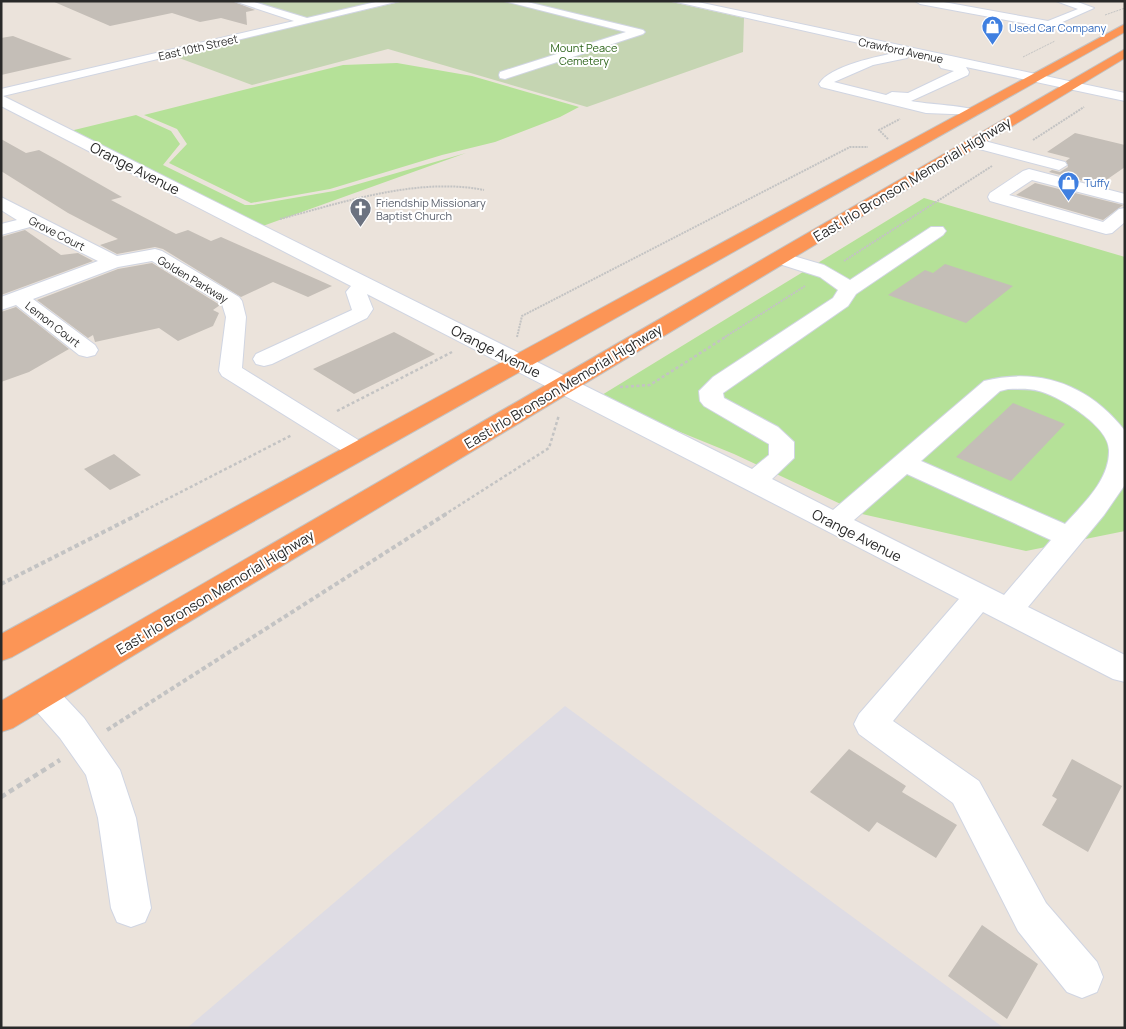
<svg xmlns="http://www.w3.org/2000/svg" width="1126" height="1029" font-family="Manrope,sans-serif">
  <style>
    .industrial { fill: #dedce4 }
    .green { fill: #b5e198 }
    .cemetery { fill: #c5d5b2 }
    .building { fill: #c4beb7 }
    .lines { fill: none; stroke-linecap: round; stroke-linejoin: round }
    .minor-casing { stroke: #d0d5e2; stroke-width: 2 }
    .highway-casing { stroke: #c3c3c3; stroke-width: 2 }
    .path-far4 { stroke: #c3c3c3; stroke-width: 1; stroke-dasharray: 2 1; stroke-linecap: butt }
    .path-far3 { stroke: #c3c3c3; stroke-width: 2; stroke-dasharray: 2 1; stroke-linecap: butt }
    .path-far2 { stroke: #c3c3c3; stroke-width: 2.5; stroke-dasharray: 3 2.5; stroke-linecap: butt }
    .path-far1 { stroke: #c3c3c3; stroke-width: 4; stroke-dasharray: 4.5 3; stroke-linecap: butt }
    .path { stroke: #c3c3c3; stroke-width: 4.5; stroke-dasharray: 5.5 4; stroke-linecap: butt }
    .minor { fill: #fff; fill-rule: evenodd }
    .highway { fill: #fc9556; fill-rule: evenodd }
    .labels { text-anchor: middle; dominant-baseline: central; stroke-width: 4; stroke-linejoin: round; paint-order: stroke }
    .far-shop-label { font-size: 11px; fill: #366cbe; stroke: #fff; text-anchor: start }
    .far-street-label { font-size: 11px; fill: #292929; stroke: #fff }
    .far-park-label { font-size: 11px; fill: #2e651b; stroke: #fff }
    .far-worship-label { font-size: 11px; fill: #5b616d; stroke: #fff; text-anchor: start }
    .street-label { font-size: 14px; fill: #292929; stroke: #fff }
  </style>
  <rect width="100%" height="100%" fill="#ebe3db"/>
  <path class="industrial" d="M565,706L1004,1028H187Z"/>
  <path class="green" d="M397,63L472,76L579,107L560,117L495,142L442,155L330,189L251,203L169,163L187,144L177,129L144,115L343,65Z
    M136,115L171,131L180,144L163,165L245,205H253L334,191L466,153L260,227L70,131Z
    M924,198L1125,257V531L1026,551L862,514L734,454L597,398Z"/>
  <path class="cemetery" d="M250,1H387L309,19Z
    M404,1H667L744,18L743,52L587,107L388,49L252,85L171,55Z"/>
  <path class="building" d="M52,1H232L255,10L246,12L247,25L221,18L200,22L172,13L110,26Z
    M13,36L72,59L1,75V38Z
    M1075,133L1125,145V167L1099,185L1049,172L1052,170L1060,172L1068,167L1066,161L1070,158L1047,152Z
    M1,139L26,153L39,150L59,161L122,197L111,200L176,234L188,230L211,241L221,237L332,286L308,297L273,282L241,297L163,249L155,247L117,254L100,245L118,239L68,213L1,171Z
    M1035,183L1123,205L1103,220L1016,195Z
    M25,230L61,255L78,253L93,261L1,295V237Z
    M152,263L220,305L213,310L219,313L213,326L178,341L159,328L95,342L93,335L88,338L37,300L118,269Z
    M945,264L1013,286L966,323L888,295L925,270L933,273Z
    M16,307L69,349L29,372L1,382V312Z
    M394,332L435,354L354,394L313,369Z
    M1013,403L1065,424L1011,481L956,457Z
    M114,454L141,475L110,490L84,469Z
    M849,749L906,786L902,792L957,825L936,858L877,822L869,832L810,792Z
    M1072,759L1122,786L1088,852L1042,825L1057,799L1052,796Z
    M982,925L1038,964L1007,1019L948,976Z"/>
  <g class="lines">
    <defs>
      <path id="minor" d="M234,1H251L307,18L380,1H400L3,96L752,469L769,455V444L704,406L700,401L699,391L713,377L833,298L838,290L820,277L773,262L770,258L773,254L780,252L824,265L850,280L931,227H943L946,231L943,235L856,294L848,306L723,393L724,398L778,427L794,442V458L772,479L833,510L984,381C1040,367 1089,385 1125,431L1124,486L1104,515L1028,607L1125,655V682L1113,679L983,612L893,721L979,781L1046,903L1097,962L1103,977L1097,992L1082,998L1067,992L1018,931L953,803L859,734L854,724L859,714L959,599L367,294L373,309L367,318L272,364L264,366L256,364L253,359L256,354L352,310L346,292L351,286L1,106V89L294,21ZM1008,389C1018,389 1029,388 1039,391C1059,396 1109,426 1109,450C1110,480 1083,504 1065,524L921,461L1000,391ZM907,474L1051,540L1004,595L854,520Z
        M504,1H523L643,30L645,32L643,34L505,79L500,78L499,75L500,72L626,32Z
        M672,1H693L1125,93V101L966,67L969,72L968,75L911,101C923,104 974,106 979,112L977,115L926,113L821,87L819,84C829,66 879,56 899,52ZM909,54L943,62L939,65L941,68L954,71L908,93L892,92L886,95L834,82L873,65L907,58Z
        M915,1H938L1048,21L1078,9L1056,1H1075L1094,8L1049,28L920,4Z
        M973,138L1065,162L1067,165L1059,170L968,146L965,143Z
        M1029,169L1125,194V204L1032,180L1009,195L1103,222L1119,209L1125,208V222L1112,233L1106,234L990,201L988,197L990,193L1023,171Z
        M1,197L117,256L155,249L162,251L239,297L242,301L246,317L242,368L368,446L372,451L368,456L359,459L350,456L222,376L219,371L226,317L222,304L152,261L118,267L33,299L95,345L98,350L95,355L87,357L79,355L16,305L1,310V297L98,261L30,227L1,235V224L17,220L1,210Z
        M41,681L53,685L84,718L120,770L136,818L151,908L145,922L131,927L117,922L111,908L98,818L86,775L60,738L29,703L24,694L29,685Z"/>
      <path id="highway" d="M1125,24V32L12,657L1,661V634Z
        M1125,49V58L13,728L1,732V701Z"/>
    </defs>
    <use href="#minor" class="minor-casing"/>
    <use href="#highway" class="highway-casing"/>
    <path class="path-far4" d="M1105,15L1125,8
      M1023,57L1055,41"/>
    <path class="path-far3" d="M888,139L879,130L900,119
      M1033,140L1084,107
      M280,219C344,202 418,177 484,190
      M844,261L992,166
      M517,337L522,316L850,147H868
      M725,337L805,286"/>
    <path class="path-far2" d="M620,387L650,385L727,336
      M337,411L452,352
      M136,515L292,435
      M444,515L549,448L559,415"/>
    <path class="path-far1" d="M1,584L139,514
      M107,730L446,514"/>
    <path class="path" d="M1,797L60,760"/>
    <use href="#minor" class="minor"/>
    <use href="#highway" class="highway"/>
  </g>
  <defs>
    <symbol id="shop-pin" viewBox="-11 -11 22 30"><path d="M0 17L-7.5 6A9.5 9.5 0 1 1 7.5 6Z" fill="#3f7fe0" stroke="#fff"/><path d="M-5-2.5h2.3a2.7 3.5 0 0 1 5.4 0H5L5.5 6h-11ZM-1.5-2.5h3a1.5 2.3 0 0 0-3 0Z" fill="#fff"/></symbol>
    <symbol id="church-pin" viewBox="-11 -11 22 30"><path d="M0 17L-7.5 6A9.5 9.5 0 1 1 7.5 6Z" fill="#6b7280" stroke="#fff"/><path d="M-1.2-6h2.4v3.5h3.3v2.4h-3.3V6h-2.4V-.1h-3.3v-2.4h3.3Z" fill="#fff"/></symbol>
  </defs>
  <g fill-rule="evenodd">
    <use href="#shop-pin" x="980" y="14" width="25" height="34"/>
    <use href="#shop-pin" x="1056" y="170" width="25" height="34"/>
    <use href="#church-pin" x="348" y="196" width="25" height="34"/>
  </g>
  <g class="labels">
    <g class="far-shop-label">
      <text x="1009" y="27">Used Car Company</text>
      <text x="1084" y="182">Tuffy</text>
    </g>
    <g class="far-street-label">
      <text transform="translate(198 47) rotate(-13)">East 10th Street</text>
      <text transform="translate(901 50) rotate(12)">Crawford Avenue</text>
      <text transform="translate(57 233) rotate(27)">Grove Court</text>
      <text transform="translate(193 279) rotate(31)">Golden Parkway</text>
      <text transform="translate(53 324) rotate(38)">Lemon Court</text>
    </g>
    <g class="far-park-label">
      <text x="584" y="47">Mount Peace<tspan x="584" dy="13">Cemetery</tspan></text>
    </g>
    <g class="far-worship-label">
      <text x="376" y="202">Friendship Missionary<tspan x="376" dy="13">Baptist Church</tspan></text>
    </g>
    <g class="street-label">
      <text transform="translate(135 168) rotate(27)">Orange Avenue</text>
      <text transform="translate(912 179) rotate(-31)">East Irlo Bronson Memorial Highway</text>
      <text transform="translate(496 351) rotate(27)">Orange Avenue</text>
      <text transform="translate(563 386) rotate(-31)">East Irlo Bronson Memorial Highway</text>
      <text transform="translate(857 535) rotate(27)">Orange Avenue</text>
      <text transform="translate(215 592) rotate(-31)">East Irlo Bronson Memorial Highway</text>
    </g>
  </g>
  <rect width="1126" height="1029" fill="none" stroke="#292929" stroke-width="5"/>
</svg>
